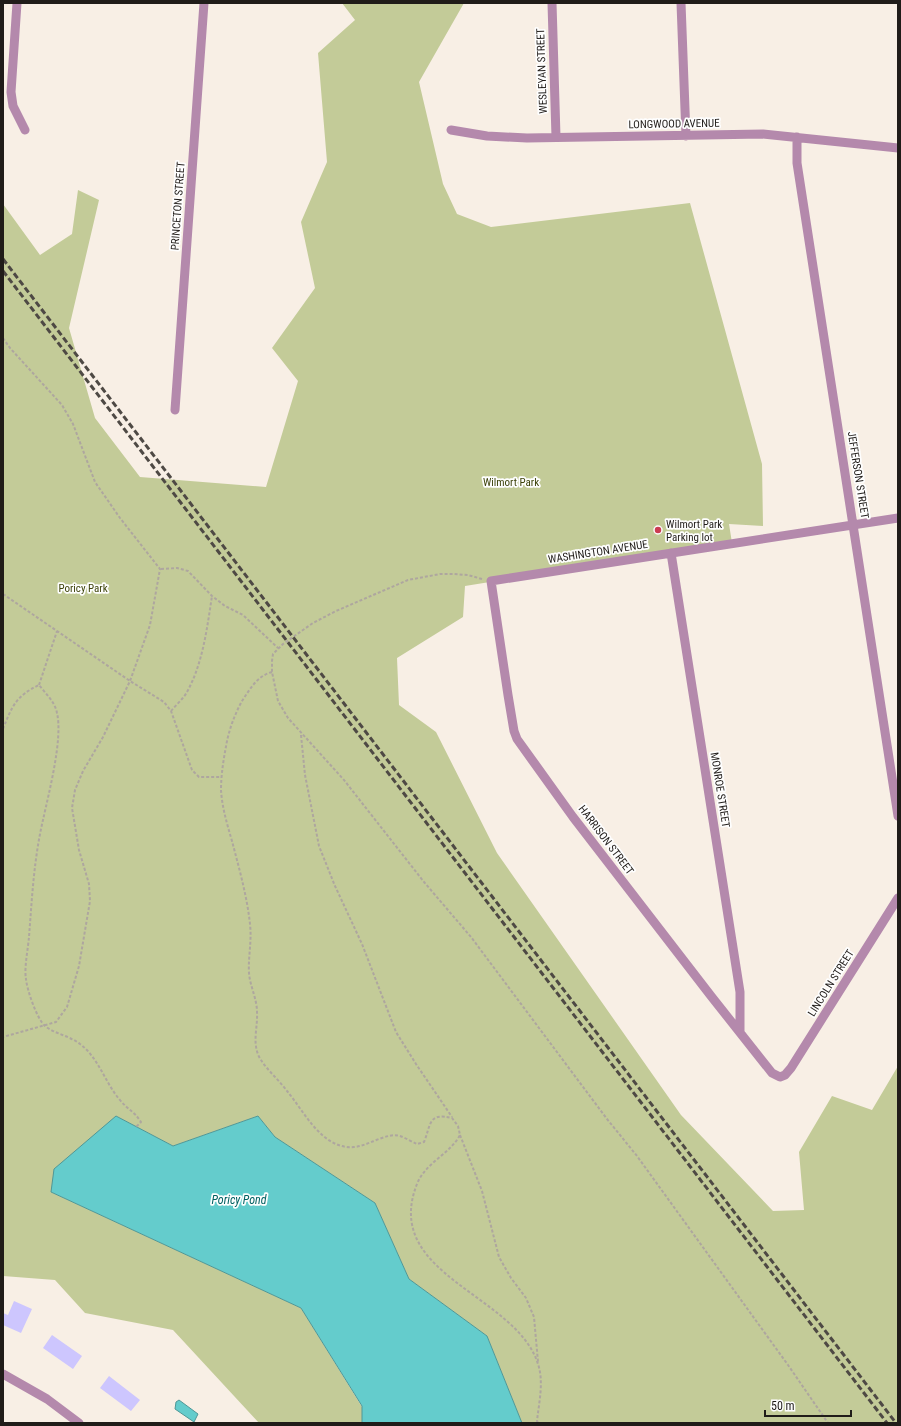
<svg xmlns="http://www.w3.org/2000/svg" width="901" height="1426" font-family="'Roboto Condensed',sans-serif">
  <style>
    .green { fill: #c3cb98 }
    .water { fill: #64cccc; stroke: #509796 }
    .building { fill: #cdc6fe }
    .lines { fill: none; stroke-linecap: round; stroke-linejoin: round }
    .path { stroke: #aea69f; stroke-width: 2; stroke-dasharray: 3 2; stroke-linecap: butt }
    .minor { stroke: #b489ac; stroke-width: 9 }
    .rail { stroke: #4e4944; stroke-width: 3; stroke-dasharray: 6 3; stroke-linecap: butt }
    .poi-dot { fill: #cc3c52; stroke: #fefefe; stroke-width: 1.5 }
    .labels { text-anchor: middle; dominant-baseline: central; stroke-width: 3.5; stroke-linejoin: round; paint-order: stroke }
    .street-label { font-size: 11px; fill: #201c19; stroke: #fefefe }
    .park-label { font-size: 11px; fill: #3c4209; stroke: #fefefe }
    .poi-label { font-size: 11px; fill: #201c19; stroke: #fefefe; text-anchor: start }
    .water-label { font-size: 12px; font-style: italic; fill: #006061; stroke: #fefefe }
  </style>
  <rect width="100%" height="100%" fill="#f8efe5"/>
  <path class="green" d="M342,3H464L419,82L443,184L457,214L491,227L690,203L762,464L763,526L729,524L732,543L465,586L463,617L397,658L399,705L436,732L497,853L681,1115L773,1211L804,1210L799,1152L832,1096L872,1110L898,1066V1423H522L487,1336L409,1279L375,1203L275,1137L258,1116L173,1146L116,1116L51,1192L301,1308L362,1407V1423H259L173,1330L85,1313L55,1280L3,1276V204L40,255L72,234L78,190L99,200L69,328L95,418L140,477L266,487L298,381L272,348L315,288L301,222L327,162L318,53L355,20Z"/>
  <path class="water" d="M116,1116L173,1146L258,1116L275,1137L375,1203L409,1279L487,1336L522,1423H362V1406L301,1308L51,1192L54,1169Z
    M179,1400L198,1414L194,1422L175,1409L176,1402Z"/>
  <path class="building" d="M14,1301L32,1309L21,1333L3,1325V1313L8,1315Z
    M52,1335L82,1356L73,1369L43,1348Z
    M109,1376L140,1400L131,1411L100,1388Z"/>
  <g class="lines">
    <path class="path" d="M3,338L10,348L62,405L73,424L95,482L120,518L160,569L150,625L130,681L103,737L83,771L75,790L72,808L79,850L89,884L90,901L79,966L67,1007L56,1022L3,1037
      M161,569L177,568L188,571L212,596L225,606L243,615L278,648
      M482,579L468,575L453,574H440L408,580L336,611L313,623L283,644L273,654L272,661V672L278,701L288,718L344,780L424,882L471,937L607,1119L637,1156L788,1365L828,1423
      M3,594L130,681L164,702L171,711L192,770L199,777H222
      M272,672C257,676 250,689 242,701C235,714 230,727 227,741C224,757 221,773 221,790C222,807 227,824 232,841C239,868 247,896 250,924C252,942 248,957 249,973C250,986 257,999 257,1012C258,1028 251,1045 261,1060C268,1071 279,1080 287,1091C304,1111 322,1150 354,1147C369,1146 386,1132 400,1136C406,1138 412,1142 417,1144L424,1142C431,1125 428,1112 452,1118L458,1126L460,1135C450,1154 425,1163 417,1184C381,1275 516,1294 538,1364C544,1382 539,1402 537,1421L538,1423
      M39,685L57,631
      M171,711C176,705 183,699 187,692C203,663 207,628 212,596
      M3,729C12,706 16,696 39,685C46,694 55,702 57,713C63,739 49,792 43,820C34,858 32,898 29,937C28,949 24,968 26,979C27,990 37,1019 45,1026C55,1034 70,1036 80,1044C99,1058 105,1083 120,1100C127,1109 134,1111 141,1122L136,1127
      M301,735L305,775L319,846L335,886L362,944L396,1032L416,1064L452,1117
      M460,1135L482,1191L499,1257L511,1278L526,1298L534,1317L538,1362"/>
    <path class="minor" d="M17,3L11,92L13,106L25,130
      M552,3L556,137
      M681,3L686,136
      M451,130L487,136L527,138L763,134L898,148
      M797,137V163L898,816
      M175,410L204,3
      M898,518L491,581L508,695L514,731L517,739L573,817L711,996L772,1073L780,1077L785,1075L791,1068L898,898
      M671,553L740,992V1032
      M3,1374L47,1399L79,1423"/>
    <path class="rail" d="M3,259L896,1423
      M3,271L887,1423"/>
  </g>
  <circle class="poi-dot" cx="658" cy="530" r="4"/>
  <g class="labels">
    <g class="street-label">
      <text transform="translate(542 71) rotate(-92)">WESLEYAN STREET</text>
      <text transform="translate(674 124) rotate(-1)">LONGWOOD AVENUE</text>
      <text transform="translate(178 206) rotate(-86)">PRINCETON STREET</text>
      <text transform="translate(858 475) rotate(81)">JEFFERSON STREET</text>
      <text transform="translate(598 552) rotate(-9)">WASHINGTON AVENUE</text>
      <text transform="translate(720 790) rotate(81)">MONROE STREET</text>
      <text transform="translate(606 840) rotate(53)">HARRISON STREET</text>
      <text transform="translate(831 983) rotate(-58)">LINCOLN STREET</text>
    </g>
    <g class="park-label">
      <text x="511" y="482">Wilmort Park</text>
      <text x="83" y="588">Poricy Park</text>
    </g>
    <g class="poi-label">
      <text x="666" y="524">Wilmort Park<tspan x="666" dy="13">Parking lot</tspan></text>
    </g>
    <g class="water-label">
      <text x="239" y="1200">Poricy Pond</text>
    </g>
  </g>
  <rect width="901" height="1426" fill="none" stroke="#201c19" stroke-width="8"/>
  <path d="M765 1410v6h86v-6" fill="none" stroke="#201c19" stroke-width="2"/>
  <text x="771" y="1410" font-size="12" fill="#201c19" stroke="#fefefe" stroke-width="3" paint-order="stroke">50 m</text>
</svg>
